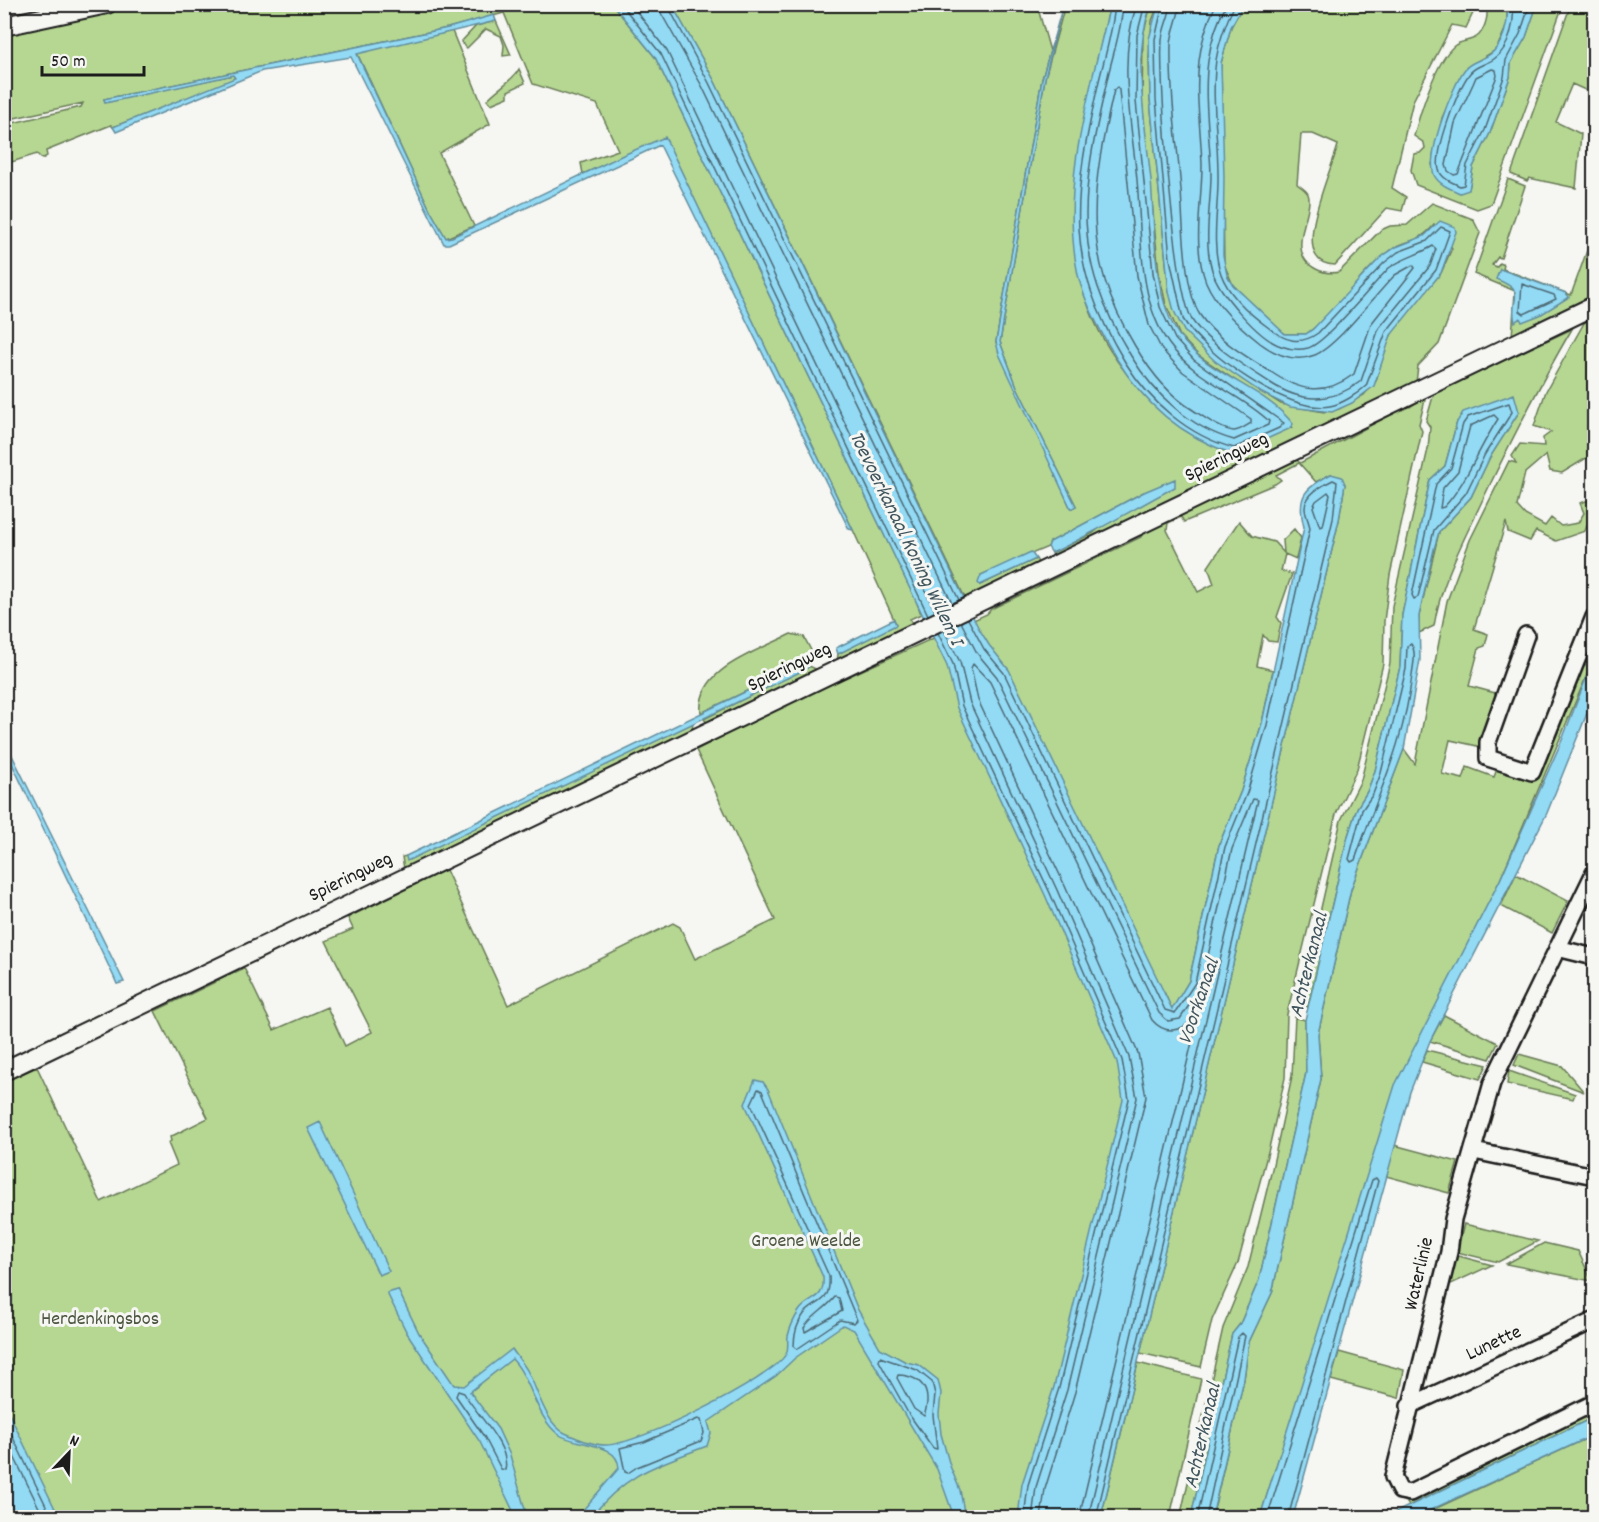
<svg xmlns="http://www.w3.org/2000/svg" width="1599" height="1522" font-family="Dekko,sans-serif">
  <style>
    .green { fill: #b5d792; stroke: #687a57; stroke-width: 1.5 }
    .water { fill: #93daf5; stroke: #638e9e; stroke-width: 1.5 }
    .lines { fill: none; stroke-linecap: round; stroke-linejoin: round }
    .shore { stroke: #4c6873; stroke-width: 1.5 }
    .minor-casing { stroke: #1c1c1c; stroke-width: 20 }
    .tertiary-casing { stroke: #1c1c1c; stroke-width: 22 }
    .minor { stroke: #f6f6f2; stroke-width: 15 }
    .tertiary { stroke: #f6f6f2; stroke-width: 18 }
    .labels { text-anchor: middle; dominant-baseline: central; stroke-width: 6; stroke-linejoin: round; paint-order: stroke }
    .street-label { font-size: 20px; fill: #1c1c1c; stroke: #f6f6f2 }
    .park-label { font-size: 20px; fill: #4a543f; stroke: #f6f6f2 }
    .water-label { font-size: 21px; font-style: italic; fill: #40555d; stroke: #f6f6f2 }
  </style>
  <rect width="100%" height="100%" fill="#f6f6f2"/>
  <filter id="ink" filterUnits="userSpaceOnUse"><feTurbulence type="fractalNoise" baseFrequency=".0167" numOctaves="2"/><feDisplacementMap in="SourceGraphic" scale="12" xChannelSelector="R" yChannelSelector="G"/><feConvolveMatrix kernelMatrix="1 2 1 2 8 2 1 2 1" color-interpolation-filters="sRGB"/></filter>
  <g filter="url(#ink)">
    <path class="green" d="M1462,4L1473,13L1466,28L1452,25L1413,101L1392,188L1406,197L1402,211L1387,208L1335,265C1285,265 1332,171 1338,145L1313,134H1301L1297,184C1301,187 1306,190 1308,194C1315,211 1283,252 1316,269C1324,273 1330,274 1339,272L1381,230L1390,226L1407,225L1432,203L1473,219L1480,233L1439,344L1418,366L1416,383L1130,518L1129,522L1056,558L1052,553L1093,533L1144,492L1050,542L1048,547L981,575L980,585L1036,559L1040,566L966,600L714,80L672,5H1037L1050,51L1042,79L996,342L1071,509L1076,506L1017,387L1000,342L1045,78L1065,5H1110C1080,138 1033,276 1141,390C1173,422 1189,438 1233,454L1292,427V424L1273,406L1198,355L1180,336L1166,305L1159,273L1142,101L1143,35L1151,5H1158L1152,21L1149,58L1150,99L1169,292L1240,378L1281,404L1324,412L1339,409L1364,395L1376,381L1386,346L1395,327L1441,273L1452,248L1434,225C1417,245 1408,238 1391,250C1358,273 1339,312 1306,334H1285L1267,319L1233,285L1224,264L1221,63L1231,27L1243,5Z
      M1571,4L1594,5V62L1589,78L1594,79V94L1572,84L1556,122L1581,134L1576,188L1529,178L1527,181L1511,174Z
      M121,5H613L655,57L917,603L921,614L910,619L913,625L837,662L838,654L896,624L853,530L665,138L583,174L581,163L618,150L597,104L533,84L504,13L448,28L104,99L106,102L233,75L235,79L113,127L111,125L46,151L47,156L42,159L37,154L5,164L4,125L81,107L83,103L5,120V33Z
      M1485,5H1507V25L1496,50L1466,68L1460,78L1442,118L1432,165L1469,189L1473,167L1490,133L1510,77L1511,63L1526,37L1537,5H1563L1491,204L1477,209L1416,185L1411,170L1414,154L1420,153L1425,148L1424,143L1414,136C1420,113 1436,61 1454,46C1461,40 1472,42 1479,35C1485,28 1490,13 1485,5Z
      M496,21L511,55L503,56L504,45L501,36L486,29L467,48L461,42L476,26Z
      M452,31L490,124L439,153L474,226L446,238L430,210L357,53Z
      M519,69L525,83L508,91V97L491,104L487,100C497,88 512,82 519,69Z
      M1508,179L1525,186L1501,258L1498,257L1492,265L1497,267L1500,263L1504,265L1503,269L1571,295L1594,231L1590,272L1594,301L1512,338L1515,291L1474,274Z
      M1594,317V464L1588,457L1562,473L1550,471L1546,455L1525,473L1517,506L1525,515L1545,526L1551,518L1561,526L1578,523L1584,513L1580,503L1593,499L1594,528L1587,526L1585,531L1556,541L1536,531L1530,541L1508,532L1506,522L1474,629L1488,634L1485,646L1479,648L1469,686L1495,693L1497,698L1482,747L1450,740L1442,774L1463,779L1467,767L1494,777L1498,766L1532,778L1594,626V658L1500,880L1420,1038L1331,1293L1260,1517L1212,1518L1244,1379L1249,1342L1272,1293L1321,1079L1318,1034L1351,889L1404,749L1415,764L1447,601L1470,540L1509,461L1516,463L1512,456L1520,444L1544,446L1543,438L1551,432L1534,426L1546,391L1584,323Z
      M1572,329C1539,385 1511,441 1483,499C1464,540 1441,581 1434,626L1419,633V616L1439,532L1471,497L1490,457L1519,412L1457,422L1445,466L1430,480L1402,615L1400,667L1375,771L1367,792L1357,808L1348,836L1308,1007L1299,1005L1341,820L1361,780L1390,663L1392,606L1428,449L1430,427L1426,421L1434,393Z
      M1426,396L1419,424L1422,431L1390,575L1384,621L1383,664L1357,769L1336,814L1287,1014L1285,1078L1269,1148L1238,1263L1212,1320L1201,1367L1140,1353L1339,520L1345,484L1331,474L1316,482L1299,463L1276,475L1281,480L1275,484L1184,522L1181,517L1168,523L1167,530L1198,592L1214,584L1208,567L1239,521L1252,536L1274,542L1284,553L1283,540L1294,529L1301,538L1296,559L1285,554L1281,571L1292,574L1277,617L1281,623L1277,642L1268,641L1263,635L1257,666L1273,670L1262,723L1241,791L1219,845L1189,981L1172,1010L1165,994L1018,1517H58L5,1407V1081L37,1067L101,1202L177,1165L168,1143L171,1141L170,1137L208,1118L155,1011L244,968L274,1030L327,1007L345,1046L372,1032L326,941L353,929L348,918L351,916L443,871L446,870L508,1005L673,923L680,927L695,959L775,920L696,750L712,742L710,739L987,614L991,609L1141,537L1143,530L1295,458L1300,463L1409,405L1410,407Z
      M791,634L804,637L814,656L807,662L701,713C696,668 759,651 791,634Z
      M809,666L818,670L708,724L704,719Z
      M693,723L692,730L657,748L404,869L402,857L406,856L408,860Z
      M1516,874L1568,901L1552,933L1501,906Z
      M1444,1015L1498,1043L1490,1059L1430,1041Z
      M1295,1017L1305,1020L1306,1073L1259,1280L1240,1324L1232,1334L1191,1517L1180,1518L1223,1328L1248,1267L1272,1169L1292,1076Z
      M1427,1050L1487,1065L1480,1079L1422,1062Z
      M1519,1054L1562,1066L1584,1092L1514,1065Z
      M1509,1071L1575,1094L1573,1099L1507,1084Z
      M1394,1145L1458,1162L1449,1193L1386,1176Z
      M1464,1224L1538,1241L1498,1262L1457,1252Z
      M1544,1243L1578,1251L1592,1281L1506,1264Z
      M1455,1255L1492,1265L1449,1285Z
      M1339,1352L1404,1370L1399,1398L1331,1380Z
      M1138,1363L1201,1379L1170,1517H1101Z
      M1594,1408V1417L1409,1506L1407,1503L1410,1497L1439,1487L1441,1482L1461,1473L1466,1475L1483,1466L1484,1462L1528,1441L1531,1443L1550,1433L1552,1429Z
      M1594,1435V1517L1415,1518L1592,1436Z"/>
    <path class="water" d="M613,5H672L714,80L978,627L989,645L1009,670L1172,1009L1189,981L1219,845L1241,791L1262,723L1304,527C1296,496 1305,488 1331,474L1342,477L1345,484L1339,520L1101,1517H1018L1022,1484L1054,1387L1123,1100L1117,1062L1045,895L957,708L947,666L655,57Z
      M1063,5L1045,78L1000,342L1017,387L1076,506L1071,509L999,354L996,342L1042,79Z
      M1110,5H1151C1144,24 1141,46 1141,67C1141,105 1147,142 1151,180C1155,227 1152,296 1179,335C1208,376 1265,387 1293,424L1289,429L1233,454C1181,436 1145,405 1116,358C1101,332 1085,304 1078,275C1059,186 1090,91 1110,5Z
      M1158,5H1243L1231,27L1221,63L1224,177L1223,255L1227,275L1233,285L1285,334H1306L1313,329L1380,258L1396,247L1424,236L1440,221L1455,227L1456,232L1441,273L1391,335L1374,386L1352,403L1332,412L1290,407L1262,393L1215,361L1184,331L1174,311L1169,292L1150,99L1149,39Z
      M1507,5H1537L1526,37L1511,63L1510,77L1490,133L1473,167L1469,190L1460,193C1451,189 1439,185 1434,175C1426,154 1452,86 1465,69C1470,62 1482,60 1489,55C1504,45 1509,21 1507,5Z
      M494,15L496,21L357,54L430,210L446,238L452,237L621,156L665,137L853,530L849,529L660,145L449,244H444L351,57L262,71L116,132L113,127L235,78L233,75L105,103L104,99L448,28Z
      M1500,269L1566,293L1569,297L1540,315L1522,322L1520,318L1515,322C1508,297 1530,293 1496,279Z
      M1514,394L1519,412L1490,457L1471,497L1439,532L1434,549L1419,616L1420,660L1404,749L1351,889L1318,1034L1321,1079L1272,1293L1249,1342L1244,1379L1212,1517H1191L1232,1334L1240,1324L1259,1280L1306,1073L1305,1020L1348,836L1357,808L1367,792L1375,771L1400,667L1402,615L1430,480L1445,466L1457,422L1463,412Z
      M1175,479V487C1134,509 1094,533 1052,553L1048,547L1050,542L1144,492Z
      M1031,552L1036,559L980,585L978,583L981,575Z
      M894,619L896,625L838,654L836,648Z
      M1594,658V696L1547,813L1430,1041L1410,1092L1293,1517H1260L1395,1085L1500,880L1562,740Z
      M807,662L809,667L804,670L407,861L406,856Z
      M4,739L124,982L117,984L113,975L5,749Z
      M755,1080L763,1082L768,1089L858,1310L880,1348L906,1362L919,1365L938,1380L941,1393L939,1414L941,1434L950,1466L960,1490L965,1517H954L937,1469L854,1330L843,1325L795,1358L776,1376L708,1422L711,1433L707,1446C655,1466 628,1472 591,1517H577L619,1468C618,1442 575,1446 558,1434C535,1416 532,1380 512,1359L470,1392L498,1429L510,1455L527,1517H516L480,1442L407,1333L387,1293L398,1290L419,1333L454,1385L464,1386L512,1349C517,1357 524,1364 528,1372C538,1390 545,1423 565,1433C576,1438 592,1445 605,1445C636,1446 771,1380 786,1354C789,1349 787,1341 788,1336C790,1327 794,1319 799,1311C809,1296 825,1302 823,1277L745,1104Z
      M320,1122L389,1271L379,1275L308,1128Z
      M4,1406L5,1405L59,1517H13L12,1506L5,1492Z
      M1594,1417L1592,1436L1415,1517H1386Z"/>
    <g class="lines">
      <path class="shore" d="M621,4L661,54L928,615
        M631,4L667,51L935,611
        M660,4L661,13L702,86L952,603
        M667,4L709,83L959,600
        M1115,4C1113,31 1104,59 1098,85C1073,197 1063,259 1125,362C1150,402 1188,436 1234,448L1279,428L1284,423L1194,360L1175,339L1160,307L1153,273L1136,101L1137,35L1145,4
        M1123,4C1122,31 1111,59 1106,85C1081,194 1070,256 1131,356C1154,394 1190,428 1234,440L1268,425L1269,421C1238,392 1195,380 1169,344C1137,300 1142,232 1137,180C1132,124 1117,60 1137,4
        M1163,4L1155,39L1156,99L1170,259L1183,319C1204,354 1288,414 1330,406C1342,404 1357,394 1366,386L1386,332L1436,270L1450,231L1441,227L1427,241L1398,252L1384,263L1318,333C1300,346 1285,341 1269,328C1251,315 1229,296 1221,274C1210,243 1219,207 1218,174C1218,137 1211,97 1216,60C1219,41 1226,22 1235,4
        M1171,4C1170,16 1163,27 1162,40C1159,80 1174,297 1194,323C1213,347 1243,365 1269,382C1301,403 1330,404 1361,381L1379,328L1430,266L1436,249L1433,246C1418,255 1403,258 1389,268C1373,284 1326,343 1308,348C1300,350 1289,349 1281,346C1259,339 1218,292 1212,270C1203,240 1211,205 1211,175C1210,137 1203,98 1208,61C1211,41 1217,21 1227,4
        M1180,4C1179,18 1172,30 1171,44C1170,93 1177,141 1181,190C1183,221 1184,291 1200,315C1216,339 1247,357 1271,372C1300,392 1325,396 1354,374L1371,324L1415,268L1413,265L1395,275C1375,295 1338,345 1315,355C1295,363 1276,355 1260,343C1240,327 1216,306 1206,282C1192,246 1202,203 1202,165C1201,131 1195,95 1199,61C1201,42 1208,21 1216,4
        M1513,4C1515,22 1510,48 1494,59C1487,64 1475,66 1470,73C1458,88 1434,152 1439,170C1442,179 1452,182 1460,186L1464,185L1467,165L1485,130L1504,77L1506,60L1520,34L1530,4
        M1492,69L1496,70L1497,76L1458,174L1454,175L1448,171L1446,165L1455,123L1473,84L1476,77Z
        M1117,87L1119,90L1137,276L1149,325L1162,350L1183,372L1251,419V423C1246,426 1239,431 1234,431C1221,430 1204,417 1193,410C1168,395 1150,371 1135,346C1080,254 1091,190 1114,90Z
        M1522,284L1554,295L1556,299L1524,314L1520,311Z
        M1509,403L1512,412L1485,454L1466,493L1434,530L1418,597L1414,599L1412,595L1436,484L1451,468L1463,424L1468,417Z
        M1494,415L1498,419C1479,448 1467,482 1444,507L1440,508L1443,488L1458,471L1470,426Z
        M1328,492L1330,495L1323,526L1320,527L1313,507L1316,501Z
        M968,619L984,649L1004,673L1165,1010L1175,1013L1195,983L1225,847L1247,793L1267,725L1310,528C1309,522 1305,514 1305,508C1305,494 1323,485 1333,480L1337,482L1333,519L1096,1518
        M961,622L977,653L997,677L1159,1013L1168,1021L1180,1019L1201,987L1232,849L1253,799L1258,800L1088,1518
        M944,630L960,662L970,703L1057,890L1129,1057L1137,1098L1067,1390L1036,1487L1032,1518
        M938,633L953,664L962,706L1050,893L1122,1060L1129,1099L1059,1388L1028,1485L1024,1518
        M1411,644C1417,652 1413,666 1412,675C1404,745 1377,796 1355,860L1351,862L1349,859L1362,810L1373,794L1381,773L1406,669L1407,646Z
        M758,1089L762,1091L857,1320L854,1323L840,1320L797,1349L794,1346C794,1334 797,1323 804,1314C817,1299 831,1305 829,1276L751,1104Z
        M835,1297L839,1298L842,1311L805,1332L804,1328C812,1315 826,1309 835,1297Z
        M880,1357L917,1370L932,1382L935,1394L933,1415L937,1449L933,1448L908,1413L879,1361Z
        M898,1375C924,1376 932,1393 924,1416L914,1409L897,1378Z
        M458,1391L464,1393C475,1413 511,1446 505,1470L501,1469L485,1438L456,1396Z
        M4,1419L52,1518
        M698,1419L701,1420L704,1433L701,1441L637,1467L628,1473L625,1472L620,1448L644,1442Z
        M4,1436L44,1518
        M1041,1518L1045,1489L1075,1392L1146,1097L1138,1053L1065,886L978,700L971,668L973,664L990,682L1152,1020C1165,1035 1181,1032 1193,1019L1197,1021L1079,1518
        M1197,1518L1238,1337L1242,1333L1245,1336L1206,1518
        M1267,1518L1372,1180L1376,1178L1378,1181L1288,1518"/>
      <defs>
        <path id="minor" d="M1526,635L1488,742V758L1532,772L1594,617
          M1594,873L1492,1083L1453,1219L1449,1252L1393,1477L1400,1491L1410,1493L1594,1403
          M1557,948L1594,957
          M1474,1151L1594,1176
          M1409,1406L1593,1321L1594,1325"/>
        <path id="tertiary" d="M4,26L107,4
          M4,1071L1594,306"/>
      </defs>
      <use href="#minor" class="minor-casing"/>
      <use href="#tertiary" class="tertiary-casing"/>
      <use href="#minor" class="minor"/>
      <use href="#tertiary" class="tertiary"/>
    </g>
  </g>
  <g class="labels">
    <g class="street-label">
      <text transform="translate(1227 458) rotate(-26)">Spieringweg</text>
      <text transform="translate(790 668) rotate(-26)">Spieringweg</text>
      <text transform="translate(351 878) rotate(-26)">Spieringweg</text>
      <text transform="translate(1420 1274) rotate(-77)">Waterlinie</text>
      <text transform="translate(1494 1344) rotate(-25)">Lunette</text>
    </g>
    <g class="park-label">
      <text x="806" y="1242">Groene Weelde</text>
      <text x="100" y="1320">Herdenkingsbos</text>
    </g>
    <g class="water-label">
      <text transform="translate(905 539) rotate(64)">Toevoerkanaal Koning Willem I</text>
      <text transform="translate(1310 965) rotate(-76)">Achterkanaal</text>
      <text transform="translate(1200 1002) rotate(-71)">Voorkanaal</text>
      <text transform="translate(1204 1436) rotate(-77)">Achterkanaal</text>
    </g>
  </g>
  <rect width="1599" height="1522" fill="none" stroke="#f6f6f2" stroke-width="24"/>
  <rect x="12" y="12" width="1575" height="1498" fill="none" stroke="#1c1c1c" stroke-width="2" filter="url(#ink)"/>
  <g transform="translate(69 1453) rotate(23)" stroke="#f6f6f2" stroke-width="4.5" paint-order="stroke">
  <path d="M0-4.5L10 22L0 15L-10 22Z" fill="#1c1c1c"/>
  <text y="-9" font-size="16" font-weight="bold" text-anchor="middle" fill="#1c1c1c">N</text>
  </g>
  <path d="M42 66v9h102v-9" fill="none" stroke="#1c1c1c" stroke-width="3"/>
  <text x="51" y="66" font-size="18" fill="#1c1c1c" stroke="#f6f6f2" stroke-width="4.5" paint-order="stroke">50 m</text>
</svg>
